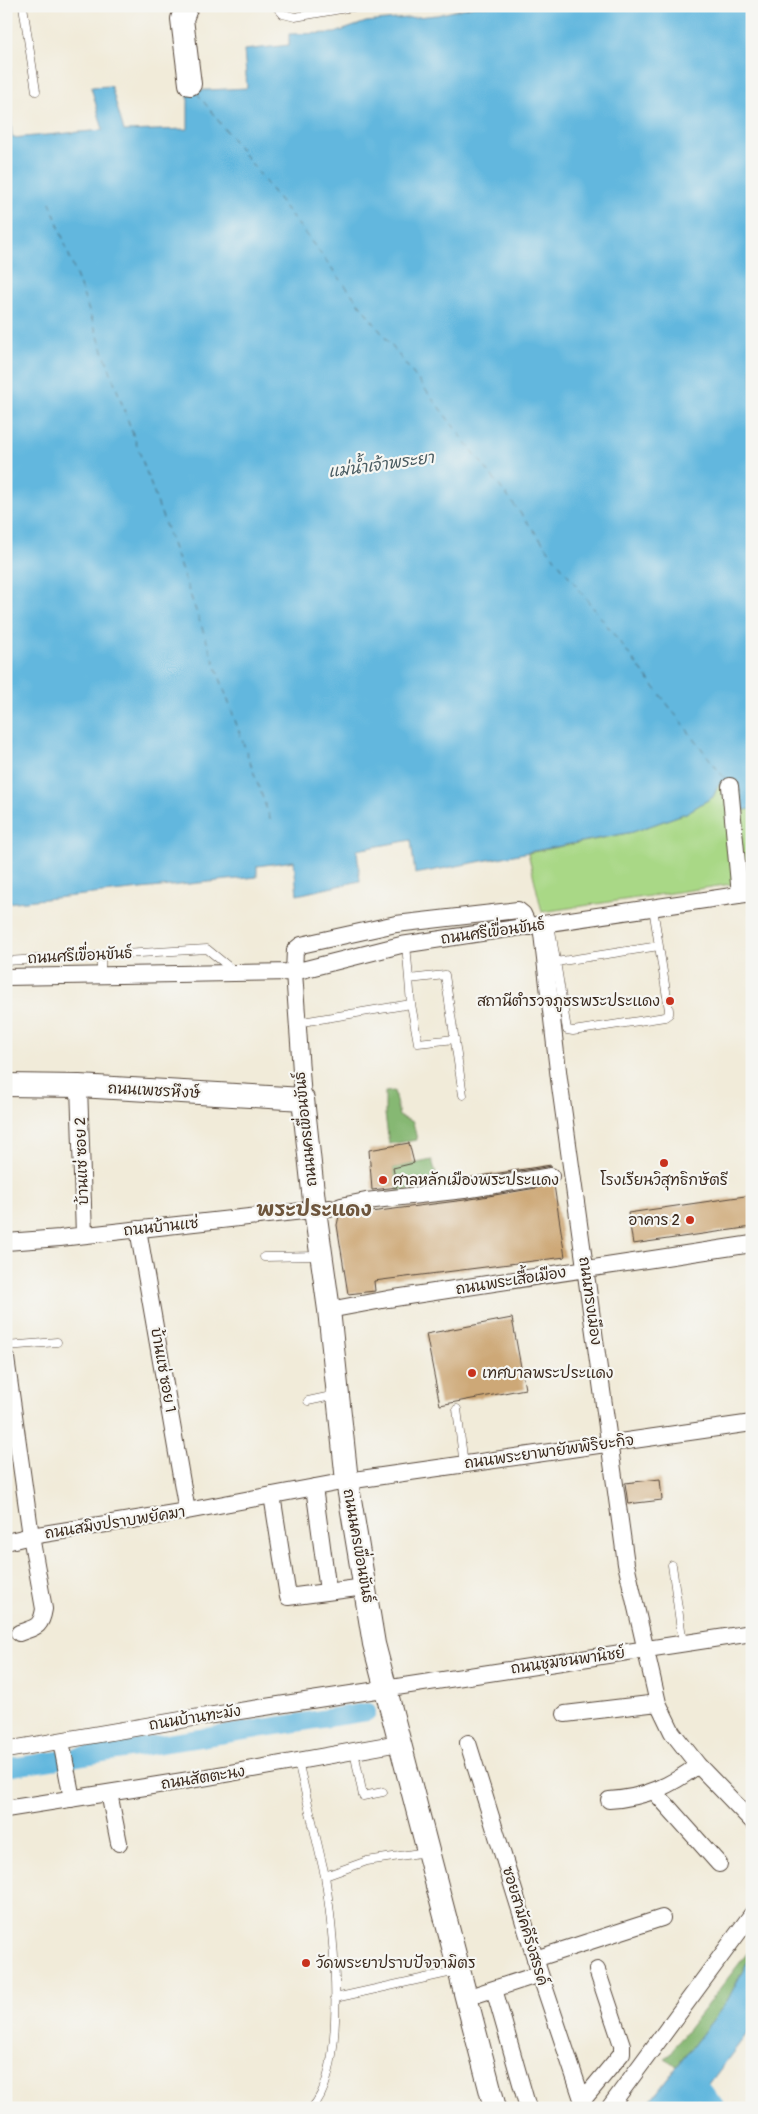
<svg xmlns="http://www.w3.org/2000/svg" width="758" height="2114" font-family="Pangolin,'Playpen Sans Thai',sans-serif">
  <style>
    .green { fill: #a9d886; stroke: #728152 }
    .forest { fill: #86b873; stroke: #607148 }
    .water { fill: #62b7de; stroke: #4e707e }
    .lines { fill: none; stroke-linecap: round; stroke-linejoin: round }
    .canal { stroke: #62b7de; stroke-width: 18 }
    .ferry { stroke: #495b61; stroke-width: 1; stroke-dasharray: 6 5; stroke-linecap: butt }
    .building { fill: #cda877 }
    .lane-casing { stroke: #56473a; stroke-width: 9 }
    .street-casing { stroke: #56473a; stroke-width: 18 }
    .secondary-casing { stroke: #56473a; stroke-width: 24 }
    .lane { stroke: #fff; stroke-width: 8 }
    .street { stroke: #fff; stroke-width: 16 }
    .secondary { stroke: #fff; stroke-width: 22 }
    .poi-dot { fill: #c8321e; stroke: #f6f6f2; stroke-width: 2 }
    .labels { text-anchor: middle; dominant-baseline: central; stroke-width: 4.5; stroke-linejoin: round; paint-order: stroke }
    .street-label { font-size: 15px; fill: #3b2a1e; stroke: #f6f6f2 }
    .poi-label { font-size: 15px; fill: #3b2a1e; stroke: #f6f6f2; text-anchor: start }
    .water-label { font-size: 16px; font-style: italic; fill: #495b61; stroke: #f6f6f2 }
    .district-label { font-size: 20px; font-weight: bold; fill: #6e563d; stroke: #f6f6f2 }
  </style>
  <rect width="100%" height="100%" fill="#f6f6f2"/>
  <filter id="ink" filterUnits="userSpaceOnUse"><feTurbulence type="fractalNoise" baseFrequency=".02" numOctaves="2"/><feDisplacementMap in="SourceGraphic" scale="10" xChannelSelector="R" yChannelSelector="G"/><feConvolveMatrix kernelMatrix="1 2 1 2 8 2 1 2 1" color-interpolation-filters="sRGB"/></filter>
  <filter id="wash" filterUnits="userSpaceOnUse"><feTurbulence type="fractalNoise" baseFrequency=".0096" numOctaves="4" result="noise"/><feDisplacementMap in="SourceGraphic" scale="20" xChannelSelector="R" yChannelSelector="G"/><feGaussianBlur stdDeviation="1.12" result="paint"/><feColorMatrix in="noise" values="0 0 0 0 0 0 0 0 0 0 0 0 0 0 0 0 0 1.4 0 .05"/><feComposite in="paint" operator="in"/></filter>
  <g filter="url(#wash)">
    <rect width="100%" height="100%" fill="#f1ebd9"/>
    <path class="green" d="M6,6H10V105H6Z
      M719,784L739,788L744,810L752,809V881L542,912L528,853L633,832L686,813L713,797Z"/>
    <path class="forest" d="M394,1091L399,1116L413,1122L417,1140L389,1144L385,1114V1092Z
      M432,1160L440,1187L398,1192L393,1168Z
      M752,1947V1953L726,2003L677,2066L665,2059Z"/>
    <path class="water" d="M475,6H752V809L744,810L739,788L719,784L713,797L686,813L633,832L415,874L411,840L357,850L360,881L297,895L294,861L257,866V877L6,903V105H10L12,138L103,130L91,87L111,86L124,131L188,129V91L247,88L244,50L289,45V34L335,33L366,22L437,15Z
      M752,1953V2027L691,2108H645L726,2003Z"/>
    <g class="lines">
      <path class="canal" d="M6,1768L367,1712
        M695,2080L716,2108"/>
      <path class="ferry" d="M197,93L725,779
        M50,202L271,821"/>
    </g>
    <g id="blocks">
      <path class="building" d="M409,1143L414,1163L393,1168L397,1187L372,1190L369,1150Z
        M551,1165L552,1166L463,1180L442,1182L441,1179L467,1178Z
        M554,1185L565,1257L374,1281L375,1291L348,1294L337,1225L339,1216L465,1200Z
        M752,1195V1227L633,1244L628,1213Z
        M512,1318L525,1389L440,1405L426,1334Z
        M660,1479L662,1500L628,1504L625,1483Z"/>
    </g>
  </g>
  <g filter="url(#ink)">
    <use href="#blocks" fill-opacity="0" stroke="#56473a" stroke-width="1"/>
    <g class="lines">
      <defs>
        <path id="lane" d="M23,6L36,91
          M276,6L283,14L295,17L358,6
          M550,924L567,1030L573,1031L665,1017L669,1014V1010L653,908
          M406,944L409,979L445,975L463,1095
          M101,955V975
          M6,961L207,949L234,971
          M556,962L659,946
          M409,979L411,1004
          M296,1023L411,1004L418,1043L455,1039
          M264,1257L318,1256
          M6,1346L57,1342
          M308,1401L336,1395
          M457,1409L464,1465
          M672,1565L683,1644
          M354,1751L363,1796L383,1792
          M298,1761L325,1876
          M335,1998L457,1971
          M312,2108C349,2067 333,1929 325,1876L367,1861L426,1852"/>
        <path id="street" d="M730,786L740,895
          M541,925L559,1079L626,1564L658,1703L672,1732L698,1765L752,1821
          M6,977L294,972L401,945L752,893
          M79,1086L84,1235
          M303,1099L294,972L295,950L301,945L396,924L518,910L523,914L529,927
          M341,1206L366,1201L464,1190L551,1176
          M138,1229L187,1511
          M6,1242L60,1238L330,1208
          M329,1310L388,1299L752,1244
          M6,1358L31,1536L187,1511L347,1481L752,1423
          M314,1487L328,1591
          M272,1495L288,1597L365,1587
          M6,1542L31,1536L44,1609C41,1628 35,1627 19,1633
          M565,1714L658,1703
          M61,1741L72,1799
          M468,1743L540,1974L585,2108
          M6,1750L187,1719L752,1633
          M654,1791L719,1864
          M109,1793L119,1843
          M609,1800C644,1798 671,1786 698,1765
          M6,1809L202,1778L399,1743
          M535,1959L662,1918
          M494,1989L528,2108
          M466,1998L540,1974
          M583,2100L622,2053V2045L597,1970
          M609,2108L752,1914"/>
        <path id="secondary" d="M187,6L182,19L190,84
          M6,1085L79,1086L303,1099L315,1210L329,1310L347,1481L374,1644L495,2108"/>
      </defs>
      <use href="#lane" class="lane-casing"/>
      <use href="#street" class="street-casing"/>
      <use href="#secondary" class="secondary-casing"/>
      <use href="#lane" class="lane"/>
      <use href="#street" class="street"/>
      <use href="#secondary" class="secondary"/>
    </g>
  </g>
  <g class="poi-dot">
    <circle cx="670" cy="1001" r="5"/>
    <circle cx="664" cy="1163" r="5"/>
    <circle cx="383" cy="1180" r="5"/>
    <circle cx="690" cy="1220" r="5"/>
    <circle cx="472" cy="1373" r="5"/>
    <circle cx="306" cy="1963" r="5"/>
  </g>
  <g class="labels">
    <g class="street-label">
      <text transform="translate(493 932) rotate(-8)">ถนนศรีเขื่อนขันธ์</text>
      <text transform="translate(80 956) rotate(-3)">ถนนศรีเขื่อนขันธ์</text>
      <text transform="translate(154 1091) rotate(3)">ถนนเพชรหึงษ์</text>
      <text transform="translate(306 1129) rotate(-96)">ถนนนครเขื่อนขันธ์</text>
      <text transform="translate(82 1161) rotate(-92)">บ้านแซ่ ซอย 2</text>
      <text transform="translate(161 1227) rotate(-6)">ถนนบ้านแซ่</text>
      <text transform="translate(511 1281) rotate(-9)">ถนนพระเสื้อเมือง</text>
      <text transform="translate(590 1301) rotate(82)">ถนนทรงเมือง</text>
      <text transform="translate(163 1370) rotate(80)">บ้านแซ่ ซอย 1</text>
      <text transform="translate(549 1452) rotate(-8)">ถนนพระยาพายัพพิริยะกิจ</text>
      <text transform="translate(115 1523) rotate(-9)">ถนนสมิงปราบพยัคฆา</text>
      <text transform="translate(358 1546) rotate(80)">ถนนนครเขื่อนขันธ์</text>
      <text transform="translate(568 1661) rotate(-8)">ถนนชุมชนพานิชย์</text>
      <text transform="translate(195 1718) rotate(-9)">ถนนบ้านทะมัง</text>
      <text transform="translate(203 1778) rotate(-9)">ถนนสัตตะนง</text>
      <text transform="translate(525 1926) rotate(73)">ซอยสามัคคีรังสรรค์</text>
    </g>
    <g class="poi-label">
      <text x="660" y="1001" text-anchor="end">สถานีตำรวจภูธรพระประแดง</text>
      <text x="393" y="1180">ศาลหลักเมืองพระประแดง</text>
      <text x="664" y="1180" text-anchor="middle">โรงเรียนวิสุทธิกษัตรี</text>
      <text x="680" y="1220" text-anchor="end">อาคาร 2</text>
      <text x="482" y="1373">เทศบาลพระประแดง</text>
      <text x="316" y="1963">วัดพระยาปราบปัจจามิตร</text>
    </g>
    <g class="water-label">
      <text transform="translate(381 465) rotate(-8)">แม่น้ำเจ้าพระยา</text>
    </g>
    <g class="district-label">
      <text x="314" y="1209">พระประแดง</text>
    </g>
  </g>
  <rect width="758" height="2114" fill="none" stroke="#f6f6f2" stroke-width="25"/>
</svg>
